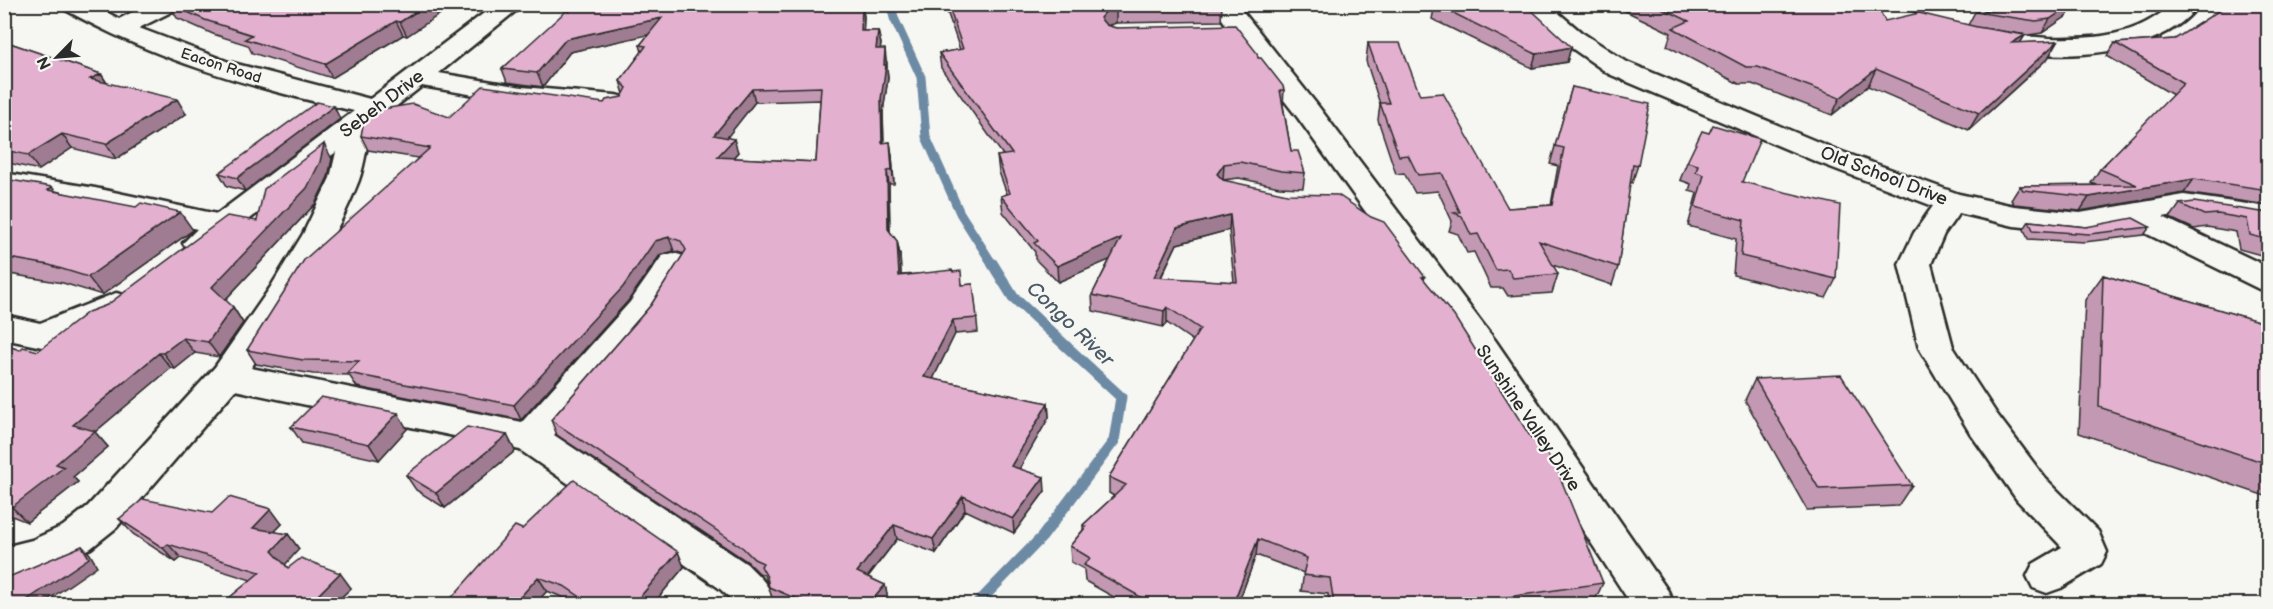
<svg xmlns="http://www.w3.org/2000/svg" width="2273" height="609" font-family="'Balsamiq Sans',sans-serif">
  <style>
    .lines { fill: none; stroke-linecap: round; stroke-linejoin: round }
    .stream-far1 { stroke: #6d8aa4; stroke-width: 9 }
    .stream { stroke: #6d8aa4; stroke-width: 11 }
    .minor-casing { stroke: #2b2b2b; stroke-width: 5 }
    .minor { fill: #f6f6f2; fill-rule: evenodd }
    .wall { fill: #c398b2; stroke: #2b2b2b; stroke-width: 1.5; fill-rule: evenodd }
    .shaded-wall { fill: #9f7c91; stroke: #2b2b2b; stroke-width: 1.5 }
    .building { fill: #e3b1cf; stroke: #2b2b2b; stroke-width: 1.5; fill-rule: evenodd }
    .labels { text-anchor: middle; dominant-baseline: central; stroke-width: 4.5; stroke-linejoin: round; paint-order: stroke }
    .far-street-label { font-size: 15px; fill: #2b2b2b; stroke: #f6f6f2 }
    .street-label { font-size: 18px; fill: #2b2b2b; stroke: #f6f6f2 }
    .water-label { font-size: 20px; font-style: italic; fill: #4c5a68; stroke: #f6f6f2 }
  </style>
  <rect width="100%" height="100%" fill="#f6f6f2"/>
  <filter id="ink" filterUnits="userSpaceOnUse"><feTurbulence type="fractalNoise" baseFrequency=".0167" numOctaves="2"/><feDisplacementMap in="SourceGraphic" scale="12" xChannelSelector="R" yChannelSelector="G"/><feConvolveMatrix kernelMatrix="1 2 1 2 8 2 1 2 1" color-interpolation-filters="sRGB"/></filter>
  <g filter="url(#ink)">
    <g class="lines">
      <path class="stream-far1" d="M891,4L894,18L921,77L926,137L960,213L993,265"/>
      <path class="stream" d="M977,604L1042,537L1114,441L1121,397L1013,297L992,263"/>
      <defs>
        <path id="minor" d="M61,4H92L119,19L148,4H180L177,9L139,28L229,62L370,99L496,4H524L439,73L522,87L615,95L625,97L629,103L625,109L615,111L522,103L422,86L371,126C367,143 365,163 359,180C333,247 290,308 251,368L522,422L630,302L662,256L673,253L684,256L689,263L654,318L554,435L747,564C757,575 774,587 771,604H729L730,598L719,588L520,450L235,390L116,528L91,548L54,566L4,581V547L32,540L63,526L88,506L215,367L270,288L303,234L330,178L336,152L210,250L199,253L188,250L183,243L197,229L95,206L4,191V173L95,188L217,214L354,111C253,88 155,60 64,9Z
          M1212,4H1237L1318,106L1495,340L1668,591L1674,604H1631L1471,358L1298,118L1233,35Z
          M1520,4H1548L1581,32L1627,62L1837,150L1959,194L2014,206L2080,213L2184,195L2268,207V226L2184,213L2163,217L2268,267V291L2257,288L2127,224L2080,233L2014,226L1959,213L1944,234L1931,264L1953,347L1996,413L2045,478L2098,531L2107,552L2101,564L2061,588L2047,593L2033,588L2027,576L2033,564L2062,547L2017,500L1970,433L1919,348L1899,264L1914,233L1933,206L1817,162L1609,74L1563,42Z
          M1846,4H1885L1952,25L1956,30L1952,35L1943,38L1849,9Z
          M2172,4H2199C2163,57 2058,62 2002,48L1998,43L2002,38C2017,34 2033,37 2049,38C2096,39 2136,37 2172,4Z
          M116,293L128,296L132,304L128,312L118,319L42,347L4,339V315L40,323Z"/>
      </defs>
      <use href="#minor" class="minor-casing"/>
      <use href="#minor" class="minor"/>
    </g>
    <path class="wall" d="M169,4H455L407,36L403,35L332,78L252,53L248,45L213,34L177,18Z
      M862,4L864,17L863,31H878L881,44L880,49L887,62V68L888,78L883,112L884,143L890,142L892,156L894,184H889L890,232L897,241L900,255L901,275L953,272L963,285L973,284L978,332L955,334L933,379L1048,403L1049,417L1019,469L1045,491L1014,533L965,510L936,553L897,539L868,577L885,585L888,599L884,604H782L773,601L768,585L764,575L759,573L748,562L557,435L551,420L651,305L684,254L674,251L660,255L628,301L521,420L357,387L349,375L313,374L256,364L247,350L418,158L368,150L361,136L449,117L604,103L622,97L624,94L620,81L642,52L640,45L649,34L570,52L543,87L507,82L502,69L569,12ZM820,100L816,162L733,158L738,152L727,137L755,102Z
      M946,4H1221L1222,6L1221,21L1116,23L1107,26L1116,28L1258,58L1284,90L1283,105L1291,151L1305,173L1303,188L1279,187L1239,178L1223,180L1425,277L1424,280L1603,583L1596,598L1557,604H1329L1328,594L1301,591L1304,573L1256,555L1238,604H1126L1085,581L1084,569L1071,562L1070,546L1083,530V525L1114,496L1109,493V477L1193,341L1167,323L1163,327L1093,311L1092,295L1110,259L1058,282L1035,259V252L1003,212L1001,196L1007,194L999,172L997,156L1003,155L941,68L939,53L960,50L947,11ZM1229,230L1234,282L1161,278L1177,244Z
      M1435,4L1571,47L1567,62L1532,68L1432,19Z
      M1611,4H1871L1885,21L1968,25L1975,12L1988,11L1974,4H2074L2067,16L2042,33L2028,35L1974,27L2025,35L2020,43L2058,41L2048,58L1969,130L1868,86L1832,115L1752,84H1739L1667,46L1671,33Z
      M2268,4V205L2184,193L2080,211L2014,204L2011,200L2020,186L2097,185L2091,183L2100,169L2173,95L2107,56L2115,43L2175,39Z
      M4,41L101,74L107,83L186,114L116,159L72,148L39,170L4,162Z
      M1368,43L1420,95L1508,208L1551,205L1558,166L1550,164L1572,87L1638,165L1632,183L1630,182L1618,267L1612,285L1553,265L1558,274L1552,293L1508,296L1503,288H1491L1474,252L1467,253L1458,234L1449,231L1452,221L1438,191L1415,193L1404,173L1396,174L1378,120L1380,104L1366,61Z
      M340,119L245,191L227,186L219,173Z
      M1709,133L1742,182L1836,279L1826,298L1733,275L1736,239L1688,226L1697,193L1689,191L1691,184L1680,180L1687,162Z
      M332,159L328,177L315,204L225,300L233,307L243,323L219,357L195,353L175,369L171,368L95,432L108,447L73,477L78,482L27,522L4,513V345L20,350L38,351L107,305L257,221Z
      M4,179L56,191L193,230L102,295L63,283L4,273Z
      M2180,204L2268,213V257L2239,249L2236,232L2207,227L2194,229L2170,218Z
      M2029,221L2086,227H2150L2144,235L2084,242L2028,239L2024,229Z
      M2103,275L2268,324V497L2079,433L2085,300Z
      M1755,379L1912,485L1898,506L1807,510L1745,400Z
      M291,427L407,429L379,460L302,443Z
      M507,435L515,451L445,508L416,490L406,475Z
      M212,513L282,524L274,532L288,534L299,549L285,564L288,568L351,588L334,604H222L251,580L181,558L176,562L133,534L119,519Z
      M522,529L678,552L684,567L653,604H577L572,601L547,591L535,604Z"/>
    <path class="shaded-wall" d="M428,4H455L407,36L400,22Z
      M862,4L864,17L863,44L861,31Z
      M2072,4H2074L2067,16L2042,33L2050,19Z
      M1116,8V23L1106,26L1100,18L1106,11Z
      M662,18L666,31L570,52L543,87L537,73L566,39Z
      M396,21L403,35L332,78L325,64Z
      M878,31L881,44L878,62L876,49Z
      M2025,35L2015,52L2012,43Z
      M2058,41L2048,58L1969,130L1979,113Z
      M1571,47L1567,62L1532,68L1536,54Z
      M885,49L888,78L883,112L884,157L882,143L881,99Z
      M1876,69L1868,86L1832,115L1840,98Z
      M101,74L110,88L90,79Z
      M752,89L755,102L718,149L714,135Z
      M177,99L186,114L116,159L106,144Z
      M334,106L340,119L245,191L237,178Z
      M62,134L72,148L39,170L28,155Z
      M734,139L738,152L721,171L717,157Z
      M890,142L892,156L894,184L892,170Z
      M324,144L332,159L328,177L315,204L223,302L212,287Z
      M1224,164L1223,180L1217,174Z
      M887,171L889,184L890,243L888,229Z
      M2194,179L2184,193L2080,211L2089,197Z
      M52,187L65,204L48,190Z
      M180,212L193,230L102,295L88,277Z
      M1230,215L1229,230L1177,244L1153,293L1154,277L1177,228Z
      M669,237L674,251L660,255L628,301L521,420L514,405L655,241Z
      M1121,238V255L1058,282L1057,266Z
      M897,241L900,255L902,290L899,276Z
      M233,307L243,323L219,357L208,342Z
      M1167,307V323L1163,327L1164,311Z
      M953,320L955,334L927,391L924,377Z
      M183,338L195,353L175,369L163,353Z
      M159,353L171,368L95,432L108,447L73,477L78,482L27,522L12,507L56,464L73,425Z
      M1048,403L1049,417L1013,480L1011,466Z
      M398,413L407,429L379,460L369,444Z
      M507,435L515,451L445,508L436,493Z
      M1044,477L1045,491L1014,533L1013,519Z
      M963,496L965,510L936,553L933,539Z
      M271,509L282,524L264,542L253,528Z
      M894,525L897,539L861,585L857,572Z
      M288,534L299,549L284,566L272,551Z
      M1258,539L1256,555L1238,604H1233Z
      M168,544L181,558L176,562L163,548Z
      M82,546L90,554L97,566L42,604H21Z
      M678,552L684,567L653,604H634Z
      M340,573L351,588L334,604H309Z
      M538,577L547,591L535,604H514Z
      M885,585L888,599L884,604H869Z
      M801,599L803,604H801L799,600Z"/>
    <path class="building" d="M170,4H428L400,22L396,21L325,64L245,39L252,35L205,20Z
      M573,4H862L861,31H878L876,49H885L884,65H886L881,99L882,143L890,142L892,170L887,171L888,229L897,241L899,276L952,270L953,272L961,271L962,285L973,284L977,318L953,320L924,377L1048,403L1011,466L1044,477L1013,519L963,496L933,539L894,525L857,572L885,585L869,604H812L801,599L799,600L769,587L767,577L761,566L763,563L754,559L743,548L551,420L651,305L686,250L681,241L669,237L655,241L623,287L514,405L348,373L359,361L303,360L247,350L304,260L430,148L361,136L365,114L374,107L383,109L413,104L449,117L483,86L604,103L606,100L622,97L627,88L620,81L646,46L640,45L662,18L566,39L537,73L502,69L567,10L569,12ZM821,87L816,162L717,157L734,139L714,135L752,89Z
      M948,4H1221L1222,6L1116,8L1106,11L1100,18L1106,25L1116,28L1235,25L1257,53L1258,58H1261L1283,86L1284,90H1280L1291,151H1298L1305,173L1281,171L1240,162L1224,164L1217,174L1223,180L1287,194L1338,195L1371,217L1384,222L1425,277H1422L1454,316L1531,438L1535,435L1556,467L1603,583L1461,604H1334L1330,578L1303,575L1307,558L1258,539L1233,604H1153L1084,565L1090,558L1070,546L1086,527L1083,525L1126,485L1109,477L1200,329L1167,307L1164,311L1092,295L1121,238L1057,266L1034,243L1038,241L1001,196L1010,193L997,156L1012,154L939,53L963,49ZM1230,215L1237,282L1154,277L1177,228Z
      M1435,4H1525L1571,47L1536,54Z
      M1653,4H1871L1878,7L1885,21L1919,13L1977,27L2025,35L2012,43L2058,41L1979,113L1876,69L1840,98L1758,67H1746L1673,28L1689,21Z
      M2014,4H2072L2050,19L2036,21L1975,12L2022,8Z
      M2229,4H2268V190L2194,179L2089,197L2023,190L2020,186L2137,185L2100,169L2184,83L2115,43L2175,39Z
      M4,41L101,74L90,79L177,99L106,144L62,134L28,155L4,150Z
      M1368,43H1400L1420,95L1443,93L1508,208L1552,205L1564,148L1555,146L1572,87L1650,104L1638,165L1633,164L1618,267L1539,241L1558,274L1513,278L1508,269L1496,270L1478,234L1471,235L1462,216L1454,213L1460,212L1442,173L1418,175L1408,155L1399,156L1380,103H1389Z
      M317,102L334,106L237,178L219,173Z
      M1713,125L1760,139L1742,182L1840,205L1836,279L1741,256L1744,220L1695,207L1704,175L1696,172L1698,165L1687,162L1702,131L1709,133Z
      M324,144L320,162L307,188L212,287L233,307L208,342L183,338L163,353H159L73,425L95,431L56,464L64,467L12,507L4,504V345L20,350L23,347L38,351L88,312L107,305L227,216L257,221L264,189Z
      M4,179L52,187L48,190L136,207L141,203L180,212L88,277L49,265L4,257Z
      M2194,202L2268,213V240L2250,235L2247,219L2218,214L2204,215L2180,204Z
      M2133,218L2150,227L2089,234L2033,230L2029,221L2086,227Z
      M2103,275L2268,324V464L2099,407Z
      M1841,375L1912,485L1819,489L1755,379Z
      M321,397L398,413L369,444L291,427Z
      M467,427L507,435L436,493L406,475Z
      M574,480L678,552L634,604H591L564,586L538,577L514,604H446L515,526L522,529Z
      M229,497L271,509L253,528L288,534L272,551L288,568L301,558L340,573L309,604H222L260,572L168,544L163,548L119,519L143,499L212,513Z
      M82,546L89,558L21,604H4V579Z"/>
  </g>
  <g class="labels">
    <g class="far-street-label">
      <text transform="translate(221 66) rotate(18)">Eacon Road</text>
    </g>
    <g class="street-label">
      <text transform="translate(382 104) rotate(-37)">Sebeh Drive</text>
      <text transform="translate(1884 176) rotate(21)">Old School Drive</text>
      <text transform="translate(1528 418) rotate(56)">Sunshine Valley Drive</text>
    </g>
    <g class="water-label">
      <text transform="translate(1070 324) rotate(44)">Congo River</text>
    </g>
  </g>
  <rect width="2273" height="609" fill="none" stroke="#f6f6f2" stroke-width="24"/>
  <rect x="12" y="12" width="2249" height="585" fill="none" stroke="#2b2b2b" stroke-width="2" filter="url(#ink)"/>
  <g transform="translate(57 57) rotate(245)" stroke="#f6f6f2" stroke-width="4.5" paint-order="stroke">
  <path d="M0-4.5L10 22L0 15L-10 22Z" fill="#2b2b2b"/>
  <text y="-9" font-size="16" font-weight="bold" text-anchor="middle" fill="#2b2b2b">N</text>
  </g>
</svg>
